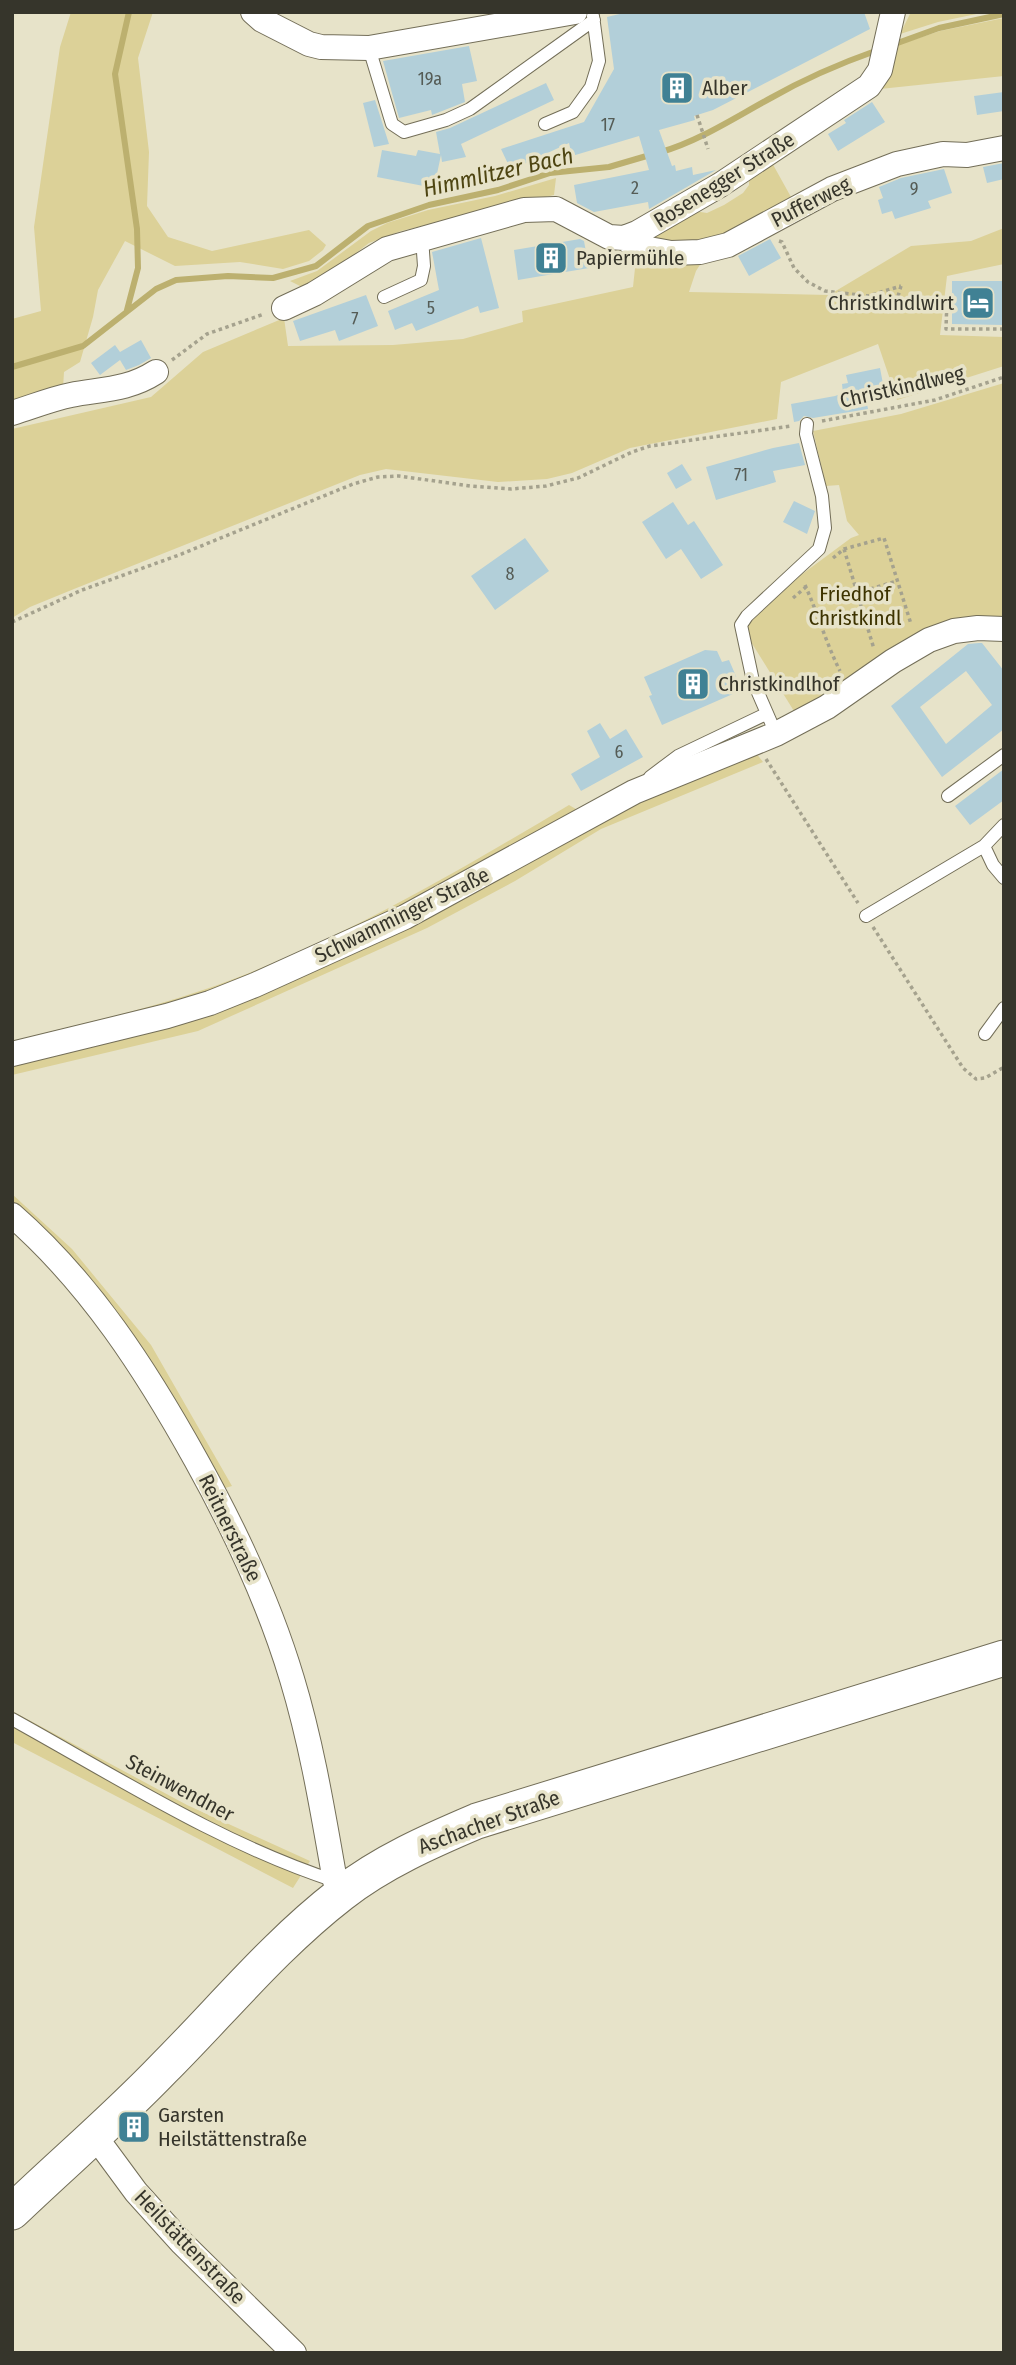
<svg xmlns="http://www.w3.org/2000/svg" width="1016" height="2365" font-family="'Fira Sans Condensed',sans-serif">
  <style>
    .green { fill: #dcd198 }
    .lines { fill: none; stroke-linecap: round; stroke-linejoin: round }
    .stream { stroke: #bcb06f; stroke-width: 6 }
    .building { fill: #b2cfd9; fill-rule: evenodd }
    .lane-casing { stroke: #736e58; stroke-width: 14 }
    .street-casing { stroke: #736e58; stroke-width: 26 }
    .secondary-casing { stroke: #736e58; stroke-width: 37 }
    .path { stroke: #a5a28e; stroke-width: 3.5; stroke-dasharray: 3.5 3.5; stroke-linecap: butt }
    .lane { stroke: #fff; stroke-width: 12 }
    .street { stroke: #fff; stroke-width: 24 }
    .secondary { stroke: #fff; stroke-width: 35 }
    .labels { text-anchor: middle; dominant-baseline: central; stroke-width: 7; stroke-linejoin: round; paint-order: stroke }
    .number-label { font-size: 18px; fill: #555c56 }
    .poi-label { font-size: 21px; fill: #36352b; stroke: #e7e3c9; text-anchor: start }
    .street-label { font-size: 21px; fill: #36352b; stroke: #e7e3c9 }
    .park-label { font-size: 21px; fill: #3d3300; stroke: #e7e3c9 }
    .water-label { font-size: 23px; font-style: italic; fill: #4e4512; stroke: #e7e3c9 }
  </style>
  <rect width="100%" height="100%" fill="#e7e3c9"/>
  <path class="green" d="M71,12H153L138,58L149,152L147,206L168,237L212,251L309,230L326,245L323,250L309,261L283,269L240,262L175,266L125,241L98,290L93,317L80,362L64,372L63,388L12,404V319L41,311L34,227L60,47Z
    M911,12H986L938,22L900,34Z
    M1004,18V76L880,89L898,45L940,31Z
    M771,161L791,197L717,243L641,240L694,211L707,213L724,205L743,193L749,185V175Z
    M556,178L554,195L401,231L369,243L308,290L290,281L317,271L371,231L387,223L428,210L495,196Z
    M1004,228V264L947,276L940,335L1004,337V366L897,400L878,344L781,382L777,419L630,448L572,473L547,479L498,482L386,469L360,475L74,589L30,607L12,618V429L151,397L203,352L284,318L288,346L393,345L463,339L523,322L522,311L633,287L636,259L666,263L705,257L696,271L689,292L829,295L911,246L971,241Z
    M1004,383V621L958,622L922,630L797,716L743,629L801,575L851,538L859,535L847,521L839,485L826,486L813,431L901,414Z
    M756,753L763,762L601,829L515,881L427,928L198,1031L12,1075V1041C76,1025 141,1011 203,990C331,946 454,874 569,805L598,822L647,796Z
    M12,1194L72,1249L151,1345L232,1486L222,1489L158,1415L101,1330L51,1269L12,1231Z
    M12,1711L187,1805L310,1861L293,1888L12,1742Z"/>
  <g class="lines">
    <path class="stream" d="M892,45L939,28L1004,14
      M661,152C699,141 734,118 769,99C804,79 841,63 878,50
      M127,310L138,268L137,229L115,74L129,12
      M12,367L83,346L156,289L176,280L228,276L273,278L316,266L368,226L429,205L498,190L550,173L609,167L650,155"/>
  </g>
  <path class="building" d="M628,12H864L870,29L713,110L694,116L695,120L659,130L672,166L675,165L676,171L692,167L693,175L716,170L649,209L648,202L594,212L577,203L574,185L649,170L639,136L572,156L569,143L511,170L501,149L584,122L614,69L607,17Z
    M469,46L477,81L462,84L465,102L432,115L431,110L399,118L383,61Z
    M546,83L554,100L461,144L466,157L442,162L441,155L434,188L377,177L382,150L416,156L418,150L440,154L436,132L450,128Z
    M1004,92V111L977,115L974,96Z
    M375,100L389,144L374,147L363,103Z
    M872,102L885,122L838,151L828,134L846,123L844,120Z
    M1004,163V179L987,183L983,167Z
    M944,169L952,193L928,201L931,208L895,219L892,211L882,214L878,200L883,198L879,187L901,178Z
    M481,238L499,308L480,313L478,306L416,331L412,323L395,330L388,311L439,290L432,252Z
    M580,239L584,241L589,268L518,280L514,250Z
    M770,239L781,258L749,276L738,256Z
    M952,281H1004V325L952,324Z
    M366,295L378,326L339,341L335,330L300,341L293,321Z
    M141,340L151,358L139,365L126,370L120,360L100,375L91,363L115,345L120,352Z
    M880,368L883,384L864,388L868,409L813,418L804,416L799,421L794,422L791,404L835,396L843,393L842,384L848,383L846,375Z
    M799,443L805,465L773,471L776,482L716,500L706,467L773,448Z
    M682,464L692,480L676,489L667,473Z
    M794,501L815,511L807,534L783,522Z
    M673,502L688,525L694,521L723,565L701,579L681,549L666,559L642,522Z
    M525,538L549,571L495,610L471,576Z
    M979,643H982L1004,671V729L942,777L891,706L968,644ZM966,671L992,705L946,744L920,707Z
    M705,650L717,651L722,662L729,660L742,690L662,725L649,696L652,695L644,677Z
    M600,723L610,739L626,729L643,757L581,791L571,774L600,757L587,731Z
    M1004,769V800L970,825L955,806Z"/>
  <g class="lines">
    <defs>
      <path id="lane" d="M369,48L392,124L404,132L446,120L470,109L594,20
        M545,124L573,112L591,87L599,61L593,16
        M384,297L421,280L424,266L422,238
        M776,734L753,681L741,625L747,616L819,549L825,528L822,496L806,434L807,424
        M650,777L678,756L766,714
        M948,796L1004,755
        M1004,825L984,846L993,865L1004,878
        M866,916L984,846
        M985,1034L1004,1008
        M12,1719C117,1777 221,1844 335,1881"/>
      <path id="street" d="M253,12L262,20L309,44L321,47L369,48L575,12
        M624,238L638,247L671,253L700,252L728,245L832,189L897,164L943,154L967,155L1004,148
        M284,308L314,294L387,249L524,210L556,209L609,237L624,238L637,233L720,185L869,86L880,70L893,12
        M12,413C32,407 51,399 71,395C103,389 128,390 156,372
        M12,1054L167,1016L210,1003L255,985L405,917L634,792L776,734L827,707L893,661L929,640L954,631L978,628L1004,629
        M12,1215C90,1283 146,1370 196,1460C235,1530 269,1602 292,1679C312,1745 323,1813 335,1881L343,1892
        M94,2135L136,2192L182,2243L294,2353"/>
      <path id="secondary" d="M12,2212C62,2164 115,2119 163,2069C222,2010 275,1945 341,1894C382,1862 430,1841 477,1821L1004,1658"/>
    </defs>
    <use href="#lane" class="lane-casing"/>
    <use href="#street" class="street-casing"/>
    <use href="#secondary" class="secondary-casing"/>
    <path class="path" d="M697,115L708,149
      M779,241L782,242L794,268L808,282L825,291L868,296L901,286
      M901,286L896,303L947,298L946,329H1004
      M172,360L207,334L264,314
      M822,421L935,400L1004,377
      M844,549L874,649
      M833,558L844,549L884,538L911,624
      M805,585C818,614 826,643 840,671
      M857,593L897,581
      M793,598L806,587
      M12,622L82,590L179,555L353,484L378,477L399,476L470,486L511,489L546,486L578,478L632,452L650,446L791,426
      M766,759L858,903
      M873,927L963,1068L976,1079L985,1078L1004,1067"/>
    <use href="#lane" class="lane"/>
    <use href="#street" class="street"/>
    <use href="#secondary" class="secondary"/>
  </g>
  <defs>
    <symbol id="building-square" viewBox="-11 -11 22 22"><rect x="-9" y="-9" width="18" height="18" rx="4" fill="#408194" stroke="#e7e3c9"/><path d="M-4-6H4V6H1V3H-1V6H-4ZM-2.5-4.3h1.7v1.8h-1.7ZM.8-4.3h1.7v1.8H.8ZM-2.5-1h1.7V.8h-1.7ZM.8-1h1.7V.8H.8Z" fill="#fff"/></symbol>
    <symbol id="hotel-square" viewBox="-11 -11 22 22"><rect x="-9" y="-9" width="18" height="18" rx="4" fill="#408194" stroke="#e7e3c9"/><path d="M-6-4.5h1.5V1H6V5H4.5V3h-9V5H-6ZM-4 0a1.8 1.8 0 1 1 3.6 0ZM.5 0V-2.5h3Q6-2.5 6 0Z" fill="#fff"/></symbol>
  </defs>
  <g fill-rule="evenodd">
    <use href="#building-square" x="658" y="69" width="38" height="38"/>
    <use href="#building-square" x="532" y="239" width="38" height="38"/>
    <use href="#hotel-square" x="959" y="284" width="38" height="38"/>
    <use href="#building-square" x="674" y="665" width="38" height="38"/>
    <use href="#building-square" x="115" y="2108" width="38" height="38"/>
  </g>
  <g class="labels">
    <g class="number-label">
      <text x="430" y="79">19a</text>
      <text x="608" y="125">17</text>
      <text x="635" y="188">2</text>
      <text x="914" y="189">9</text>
      <text x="431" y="308">5</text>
      <text x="355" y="319">7</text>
      <text x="741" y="475">71</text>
      <text x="510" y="574">8</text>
      <text x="619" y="752">6</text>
    </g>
    <g class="poi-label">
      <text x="702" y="88">Alber</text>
      <text x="576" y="258">Papiermühle</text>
      <text x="954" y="303" text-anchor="end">Christkindlwirt</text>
      <text x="718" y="684">Christkindlhof</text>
      <text x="158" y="2115">Garsten<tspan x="158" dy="24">Heilstättenstraße</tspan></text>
    </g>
    <g class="street-label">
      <text transform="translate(724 180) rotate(-32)">Rosenegger Straße</text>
      <text transform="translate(811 202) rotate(-27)">Pufferweg</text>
      <text transform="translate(902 387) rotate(-13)">Christkindlweg</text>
      <text transform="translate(402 915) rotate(-26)">Schwamminger Straße</text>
      <text transform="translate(230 1528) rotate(64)">Reitnerstraße</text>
      <text transform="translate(180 1788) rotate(28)">Steinwendner</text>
      <text transform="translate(489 1822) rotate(-20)">Aschacher Straße</text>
      <text transform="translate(190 2247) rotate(46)">Heilstättenstraße</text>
    </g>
    <g class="park-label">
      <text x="855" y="594">Friedhof<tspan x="855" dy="24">Christkindl</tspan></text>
    </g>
    <g class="water-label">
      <text transform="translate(498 172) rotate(-13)">Himmlitzer Bach</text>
    </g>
  </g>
  <rect width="1016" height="2365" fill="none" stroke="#36352b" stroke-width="28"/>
</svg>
